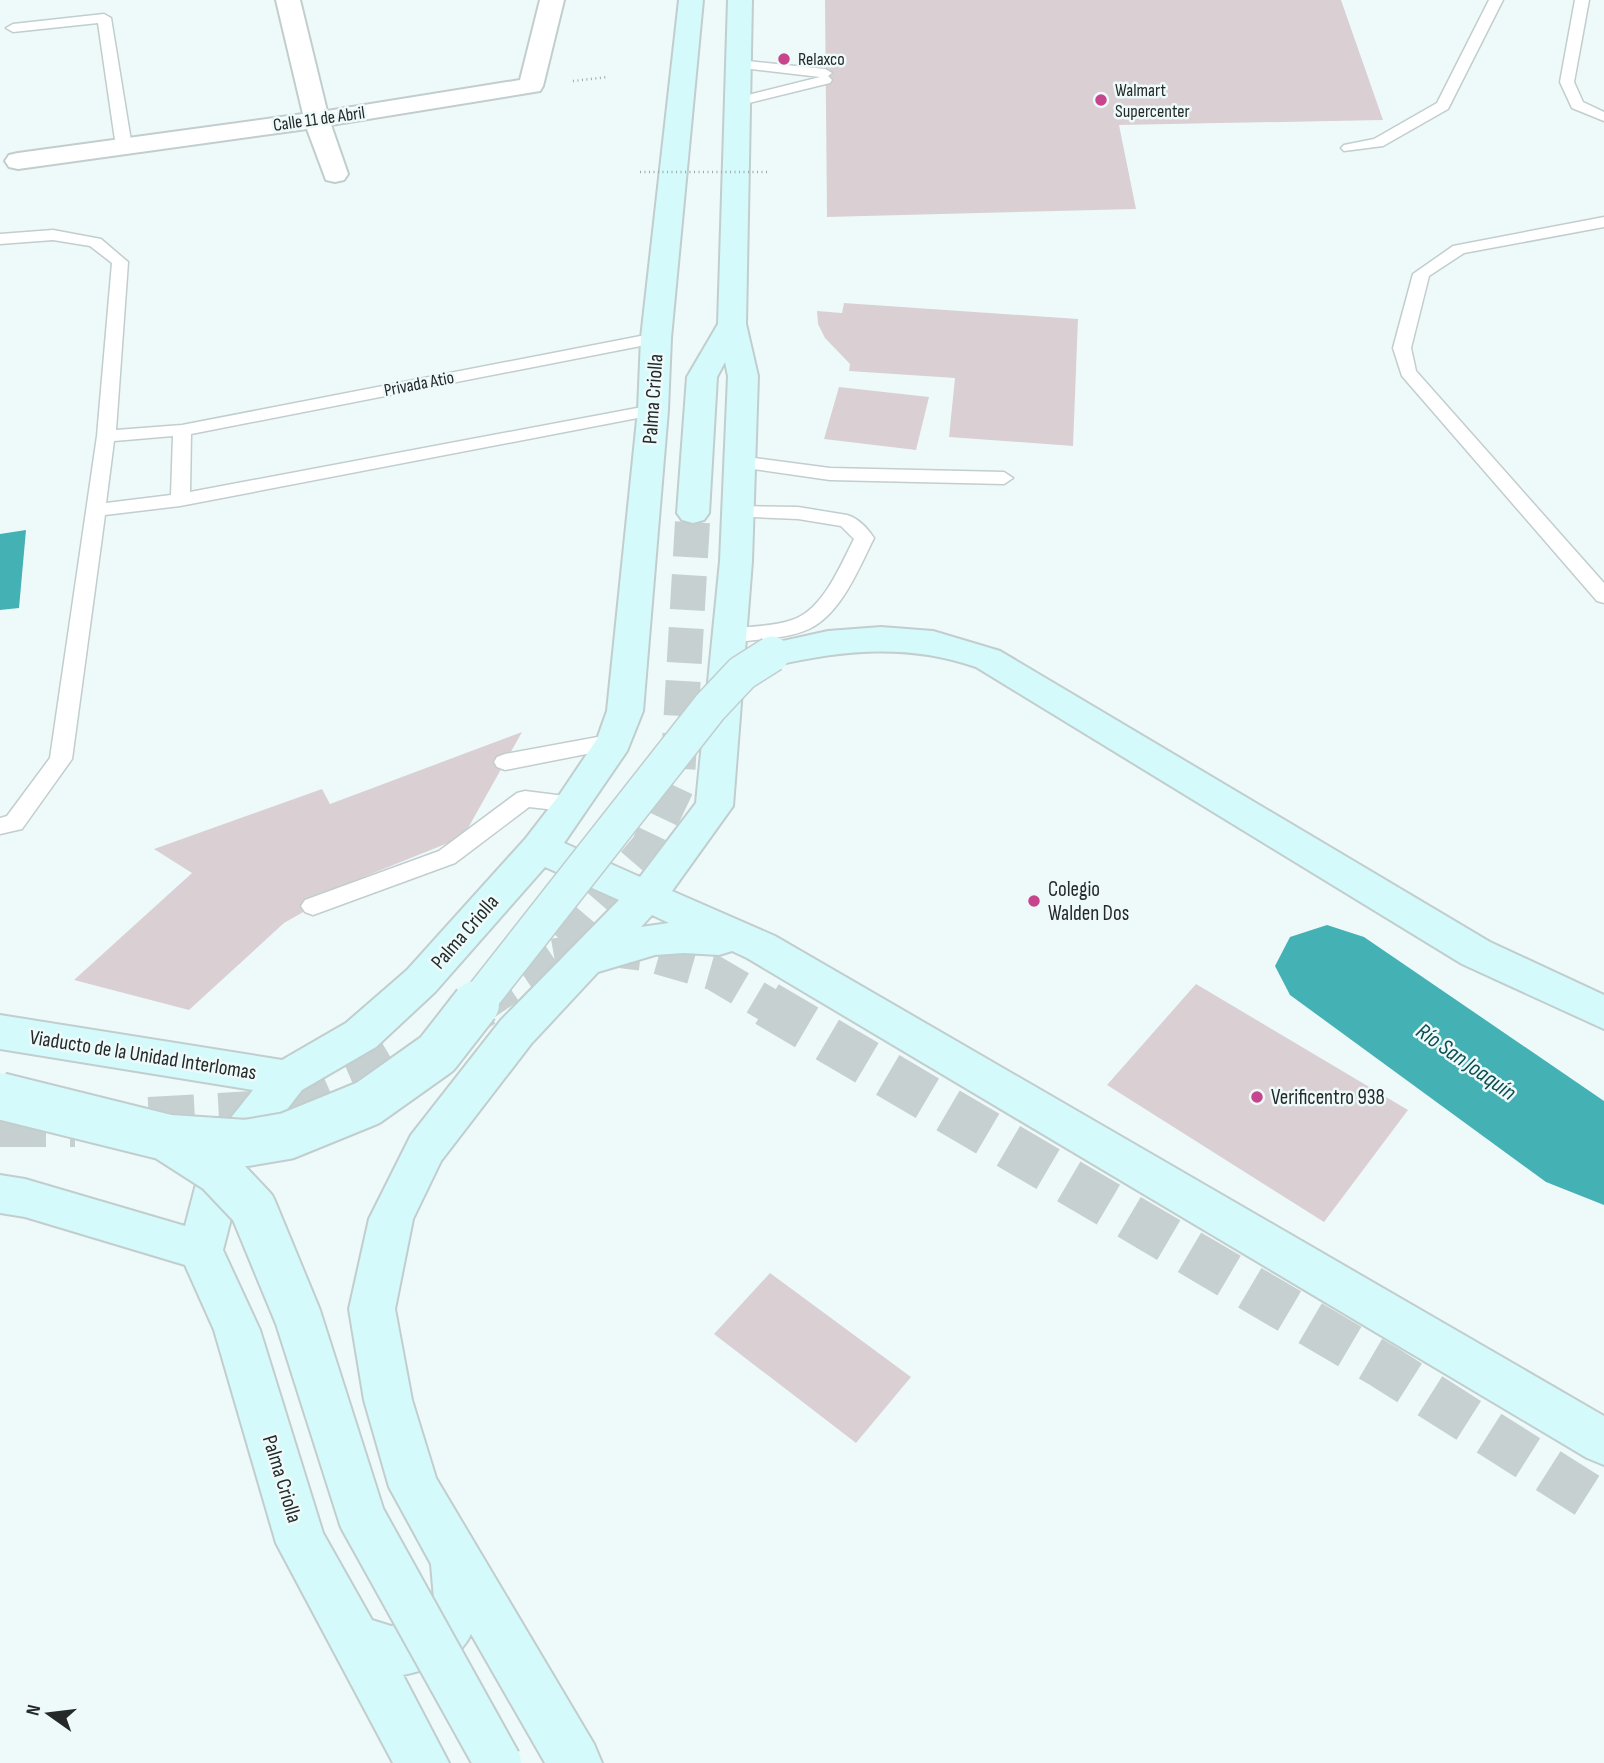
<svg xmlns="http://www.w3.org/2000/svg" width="1604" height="1763" font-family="'Sofia Sans Condensed',sans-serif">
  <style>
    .water { fill: #44b1b4 }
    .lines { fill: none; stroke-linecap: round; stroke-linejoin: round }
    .river { fill: #44b1b4; fill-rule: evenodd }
    .building { fill: #dad0d4 }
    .secondary-tunnel-far1 { stroke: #c6d0d0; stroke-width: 35; stroke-dasharray: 35 18; stroke-linecap: butt }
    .secondary-tunnel { stroke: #c6d0d0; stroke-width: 46; stroke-dasharray: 46 24; stroke-linecap: butt }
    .lane-casing { stroke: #c2cdcd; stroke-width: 3 }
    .street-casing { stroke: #c2cdcd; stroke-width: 4 }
    .secondary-casing { stroke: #c2cdcd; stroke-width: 4 }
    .path { stroke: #9fa8a8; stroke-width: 2.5; stroke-dasharray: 1 3.5; stroke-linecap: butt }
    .lane { fill: #fff; fill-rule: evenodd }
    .street { fill: #fff; fill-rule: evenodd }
    .secondary { fill: #d4fafb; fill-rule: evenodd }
    .secondary-bridge-far1-casing { stroke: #c2cdcd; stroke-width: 38; stroke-linecap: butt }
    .secondary-bridge-casing { stroke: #c2cdcd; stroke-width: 50; stroke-linecap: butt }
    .path-bridge { stroke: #9fa8a8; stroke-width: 2.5; stroke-dasharray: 1 3.5; stroke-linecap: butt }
    .secondary-bridge-far1 { stroke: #d4fafb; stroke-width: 35 }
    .secondary-bridge { stroke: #d4fafb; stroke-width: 46 }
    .poi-dot { fill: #c7458d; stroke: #eefafa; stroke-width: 2.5 }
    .labels { text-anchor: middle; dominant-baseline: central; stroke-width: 5; stroke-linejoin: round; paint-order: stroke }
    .far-poi-label { font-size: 18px; fill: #252929; stroke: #eefafa; text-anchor: start }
    .far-street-label { font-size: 18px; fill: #252929; stroke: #eefafa }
    .street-label { font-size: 21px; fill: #252929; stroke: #eefafa }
    .poi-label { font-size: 21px; fill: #252929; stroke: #eefafa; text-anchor: start }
    .water-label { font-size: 23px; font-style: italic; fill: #0d4e50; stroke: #eefafa }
  </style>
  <rect width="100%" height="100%" fill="#eefafa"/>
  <path class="water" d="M26,530L19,608L0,610V534Z"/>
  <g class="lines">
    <path class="river" d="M1327,925L1364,937L1604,1101V1205L1546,1182L1290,995L1275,966L1290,937Z"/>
  </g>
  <path class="building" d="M825,0H1341L1383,120L1119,125L1136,209L827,217Z
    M844,303L1078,319L1073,446L949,437L955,378L849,371L850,364L825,338L818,324L817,311L842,313Z
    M839,387L929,397L916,450L824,439Z
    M522,732L463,837L366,876L284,923L189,1010L74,980L192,873L154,849L322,789L330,804Z
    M1196,984L1408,1110L1324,1222L1107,1085Z
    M770,1273L911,1377L856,1443L714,1334Z"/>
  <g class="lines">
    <path class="secondary-tunnel-far1" d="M554,956L599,948L648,954L714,973L770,1006
      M480,1006L554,956L648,847L677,786L693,513"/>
    <path class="secondary-tunnel" d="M767,1004L1383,1366L1604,1506
      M472,1011L483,1004
      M149,1120L288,1112L361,1080L407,1053
      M0,1124H75"/>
    <defs>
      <path id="lane" d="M1489,0H1503L1448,109L1383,146L1344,151L1341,148L1344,145L1374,139L1437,103Z
        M1575,0H1589L1574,82L1583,102L1604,112V121L1572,108L1560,82Z
        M104,14L111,18L132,147L124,152L116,147L98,23L13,32L6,28L13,24Z
        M738,60L825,69L832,73L828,76L832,80L830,83L737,106L730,102L732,99L820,77L733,67L731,64Z
        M1604,217V227L1464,253L1429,276L1411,348L1416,371L1604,583V603L1597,601L1402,376L1393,348L1413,274L1453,246Z
        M53,230L101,239L128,262L116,430L182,425L656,333L665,338L656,343L191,434L190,492L653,405L662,410L653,415L180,506L105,515L72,759L22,829L0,834V818L7,816L50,758L97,436L112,263L90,246L53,240L0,244V234ZM173,436L171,495L106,503L114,441Z
        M739,456L830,468L1004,472L1013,478L1004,484L830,480L732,466L730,462L732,458Z
        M738,506L798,507L847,515C858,518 868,529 874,538C859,568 841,614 809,629C784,640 755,639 729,643L722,641L719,636L722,631C745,625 770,628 792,620C823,610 840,566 854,539L841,526L798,519L731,516L729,512L731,508Z
        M614,734L622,737L625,742L622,747L505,770L497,767L494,762L497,757L505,754Z
        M525,791L581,798L584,804L581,810L573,812L529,807L455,863L313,915L305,912L301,906L305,900L439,851L517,793Z"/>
      <path id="street" d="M276,0H300L327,111L520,80L540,0H564L543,86L540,91L331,125L348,174L344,180L335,182L326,180L307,129L18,169L9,167L5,161L9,155L18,153L303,114Z"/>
      <path id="secondary" d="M679,0H703L671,338L668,410L643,711L627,751L564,843L640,877L696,803L720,561L728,376L725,362L717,377L709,513L704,520L693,523L682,520L677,513L687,377L718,324L728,0H752L746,324L758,376L752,561L733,806L672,891L775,936L1604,1416V1465L1587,1458L747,958L732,951L719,955L684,953L655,955L598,972L531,1044L441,1161L413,1219L395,1309L412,1400L436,1478L594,1744L602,1763H545L471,1634C460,1660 428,1670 403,1675L449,1763H393L276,1543L214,1330L185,1265L25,1217L0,1213V1175L25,1179L185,1226L203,1157L210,1144L253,1090L0,1049V1015L282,1060L346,1023L407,970L526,838L560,794L597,739L607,711L638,410L641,338ZM545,867L619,900L501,1020L411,1135L369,1219L349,1309L364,1400L389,1487L431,1564L434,1599L432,1605L412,1622L391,1626L372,1620L323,1533L260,1330L223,1250L245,1164L302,1090L376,1047L435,992ZM652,915L669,923L641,927Z
        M881,627L933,631L1000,651L1490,942L1604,995V1029L1462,964L976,667C907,643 842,650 772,666L760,662L755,654L760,646L828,631Z"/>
    </defs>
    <use href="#lane" class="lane-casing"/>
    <use href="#street" class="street-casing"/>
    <use href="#secondary" class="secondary-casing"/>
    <path class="path" d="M573,81L608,77"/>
    <use href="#lane" class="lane"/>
    <use href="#street" class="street"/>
    <use href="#secondary" class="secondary"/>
    <defs>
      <path id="secondary-bridge-far1" d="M475,1006L710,707L742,673L772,654"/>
      <path id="secondary-bridge" d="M0,1096L165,1137L218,1171L253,1208L298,1317L362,1518L498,1763
        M170,1138L246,1143L287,1136L368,1103L437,1054L476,1004"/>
    </defs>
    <use href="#secondary-bridge-far1" class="secondary-bridge-far1-casing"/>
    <use href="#secondary-bridge" class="secondary-bridge-casing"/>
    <path class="path-bridge" d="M640,172H768"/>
    <use href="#secondary-bridge-far1" class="secondary-bridge-far1"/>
    <use href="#secondary-bridge" class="secondary-bridge"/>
  </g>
  <g class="poi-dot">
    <circle cx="784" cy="59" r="7"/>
    <circle cx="1101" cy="100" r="7"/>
    <circle cx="1034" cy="901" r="7"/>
    <circle cx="1257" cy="1097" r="7"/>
  </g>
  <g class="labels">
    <g class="far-poi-label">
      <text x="798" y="59">Relaxco</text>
      <text x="1115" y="90">Walmart<tspan x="1115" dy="21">Supercenter</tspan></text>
    </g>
    <g class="far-street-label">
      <text transform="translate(319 119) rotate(-8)">Calle 11 de Abril</text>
      <text transform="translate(419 384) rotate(-11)">Privada Atio</text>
    </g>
    <g class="street-label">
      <text transform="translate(653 399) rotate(-86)">Palma Criolla</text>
      <text transform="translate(465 932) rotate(-49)">Palma Criolla</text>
      <text transform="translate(143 1055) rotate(9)">Viaducto de la Unidad Interlomas</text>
      <text transform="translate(282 1479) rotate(73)">Palma Criolla</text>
    </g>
    <g class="poi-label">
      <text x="1048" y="889">Colegio<tspan x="1048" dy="24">Walden Dos</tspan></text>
      <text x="1271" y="1097">Verificentro 938</text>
    </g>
    <g class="water-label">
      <text transform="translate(1466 1062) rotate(35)">Río San Joaquín</text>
    </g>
  </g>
  <g transform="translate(49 1714) rotate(284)" stroke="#eefafa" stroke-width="5" paint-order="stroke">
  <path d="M0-5L12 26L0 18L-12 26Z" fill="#252929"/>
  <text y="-10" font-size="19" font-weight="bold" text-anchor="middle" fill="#252929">N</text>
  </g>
</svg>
